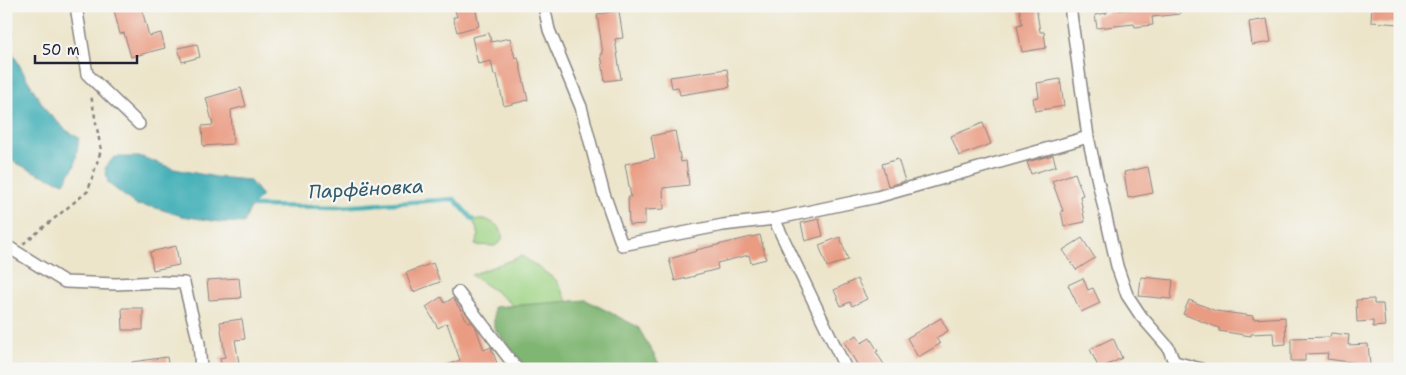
<svg xmlns="http://www.w3.org/2000/svg" width="1406" height="375" font-family="'Shantell Sans',sans-serif">
  <style>
    .green { fill: #9fd485; stroke: #607b60 }
    .forest { fill: #7fb672; stroke: #506c56 }
    .water { fill: #3daeb6; stroke: #306878 }
    .lines { fill: none; stroke-linecap: round; stroke-linejoin: round }
    .stream { stroke: #3daeb6; stroke-width: 4.5 }
    .building { fill: #ea9c83 }
    .minor-casing { stroke: #878482; stroke-width: 14 }
    .path { stroke: #878482; stroke-width: 2.5; stroke-dasharray: 4 4; stroke-linecap: butt }
    .minor { stroke: #fff; stroke-width: 11 }
    .labels { text-anchor: middle; dominant-baseline: central; stroke-width: 4.5; stroke-linejoin: round; paint-order: stroke }
    .water-label { font-size: 19px; font-style: italic; fill: #2d5a6c; stroke: #f6f6f2 }
  </style>
  <rect width="100%" height="100%" fill="#f6f6f2"/>
  <filter id="ink" filterUnits="userSpaceOnUse"><feTurbulence type="fractalNoise" baseFrequency=".02" numOctaves="2"/><feDisplacementMap in="SourceGraphic" scale="10" xChannelSelector="R" yChannelSelector="G"/><feConvolveMatrix kernelMatrix="1 2 1 2 8 2 1 2 1" color-interpolation-filters="sRGB"/></filter>
  <filter id="wash" filterUnits="userSpaceOnUse"><feTurbulence type="fractalNoise" baseFrequency=".0096" numOctaves="4" result="noise"/><feDisplacementMap in="SourceGraphic" scale="20" xChannelSelector="R" yChannelSelector="G"/><feGaussianBlur stdDeviation="1.12" result="paint"/><feColorMatrix in="noise" values="0 0 0 0 0 0 0 0 0 0 0 0 0 0 0 0 0 1.4 0 .05"/><feComposite in="paint" operator="in"/></filter>
  <g filter="url(#wash)">
    <rect width="100%" height="100%" fill="#ece5ca"/>
    <path class="green" d="M485,219C496,224 503,227 502,240L495,246L475,245L479,235L473,220Z
      M522,256L556,280L568,302L514,306L495,291L471,275Z"/>
    <path class="forest" d="M586,300L638,327L662,369H528L494,328V307Z"/>
    <path class="water" d="M13,31L11,50L27,79L48,113L66,130L79,138L75,165L64,183L39,174L6,158V35Z
      M114,157H142L174,169L216,177L249,180L262,196L251,206L244,223L220,222L182,216L153,207L136,205L108,183L105,168Z"/>
    <g class="lines">
      <path class="stream" d="M251,206L339,207L454,199L473,220"/>
    </g>
    <g id="blocks">
      <path class="building" d="M129,6H141L149,36L161,33L165,48L131,57L124,33L120,34L114,10Z
        M454,6H475L479,26L457,32L453,17H457Z
        M1019,6H1036L1040,32H1044L1046,48L1022,52L1017,25L1022,24Z
        M1140,6H1180V14L1152,17L1153,25L1135,27L1134,24L1097,28L1095,15L1107,13V8L1119,7V10L1140,8Z
        M1372,6H1400V24L1371,22Z
        M619,11L623,38L615,39L621,79L605,81L601,54H603L597,14Z
        M1267,19L1271,42L1252,45L1249,22Z
        M489,33L491,42L510,38L515,58L518,57L528,100L504,106L497,75H494L491,61L478,64L472,37Z
        M197,44L200,57L182,62L178,48Z
        M727,69L730,87L680,95L678,87L672,88L670,77Z
        M1060,79L1064,106L1035,111L1033,98L1039,97L1037,83Z
        M241,88L246,106L231,110L233,144L203,146L202,126L213,125L206,98Z
        M983,123L991,144L959,156L951,136Z
        M675,131L681,162L686,161L689,185L663,188L664,209L645,210V224L629,225L628,197H631L625,164L655,158L651,136Z
        M1053,155L1056,166L1031,174L1027,162Z
        M898,159L905,181L888,186L882,164Z
        M1148,167L1153,193L1128,198L1124,172Z
        M1075,173L1083,195L1080,196L1085,222L1064,226L1061,211H1063L1052,181Z
        M819,219L823,236L805,241L801,223Z
        M760,235L766,259L751,263L749,255L717,263L718,269L695,275V276L675,281L669,259L697,251L696,250Z
        M840,237L848,260L827,267L819,245Z
        M1082,238L1095,258L1076,270L1063,250Z
        M176,246L179,265L153,270L150,252Z
        M433,263L440,282L413,292L406,273Z
        M1141,277L1173,280L1171,299L1139,296Z
        M239,278L241,298L209,300L207,280Z
        M1083,278L1088,290L1093,288L1100,303L1081,312L1068,285Z
        M857,279L867,299L852,306L850,302L841,306L834,290Z
        M441,297L445,303L453,298L468,322L470,321L476,328L484,350L491,347L498,366L492,369H438L460,360L447,323L438,328L426,307Z
        M1374,299V304H1383L1385,326L1373,327V321L1357,322L1356,300Z
        M1189,300L1216,311L1253,316V319L1285,317L1286,344L1274,345L1273,333L1251,334V336L1219,331V328L1183,314Z
        M122,308H143V330H123Z
        M941,318L948,331L936,338L940,344L918,357L907,338Z
        M242,319L245,339L235,340L240,369H222L220,358L225,357L220,322Z
        M1331,333L1349,335L1348,345L1368,344L1370,365L1357,366V363L1327,359L1328,353L1305,354V361H1291V338L1330,337Z
        M857,335L861,343L870,338L878,351L876,352L887,369H860L844,342Z
        M1113,338L1122,358L1099,369L1090,349Z
        M167,357L169,369H132V362Z"/>
    </g>
  </g>
  <g filter="url(#ink)">
    <use href="#blocks" fill-opacity="0" stroke="#878482" stroke-width="1"/>
    <g class="lines">
      <defs>
        <path id="minor" d="M76,6L87,74L139,124
          M544,6L549,30L581,107L603,191L622,245L723,225L774,219L877,197L1088,137
          M1071,6V14L1088,137L1117,266L1127,295L1141,316L1168,347L1177,369
          M774,219L846,369
          M6,248H10L65,282L116,284L158,282L184,283L199,343L201,369
          M458,292L517,369
          M1175,362L1201,369"/>
      </defs>
      <use href="#minor" class="minor-casing"/>
      <path class="path" d="M23,244L88,191L101,150L91,95"/>
      <use href="#minor" class="minor"/>
    </g>
  </g>
  <g class="labels">
    <g class="water-label">
      <text transform="translate(366 189) rotate(-3)">Парфёновка</text>
    </g>
  </g>
  <rect width="1406" height="375" fill="none" stroke="#f6f6f2" stroke-width="25"/>
  <path d="M35 55v8h102v-8" fill="none" stroke="#22223b" stroke-width="2.5"/>
  <text x="42" y="55" font-size="15" fill="#22223b" stroke="#f6f6f2" stroke-width="4" paint-order="stroke">50 m</text>
</svg>
